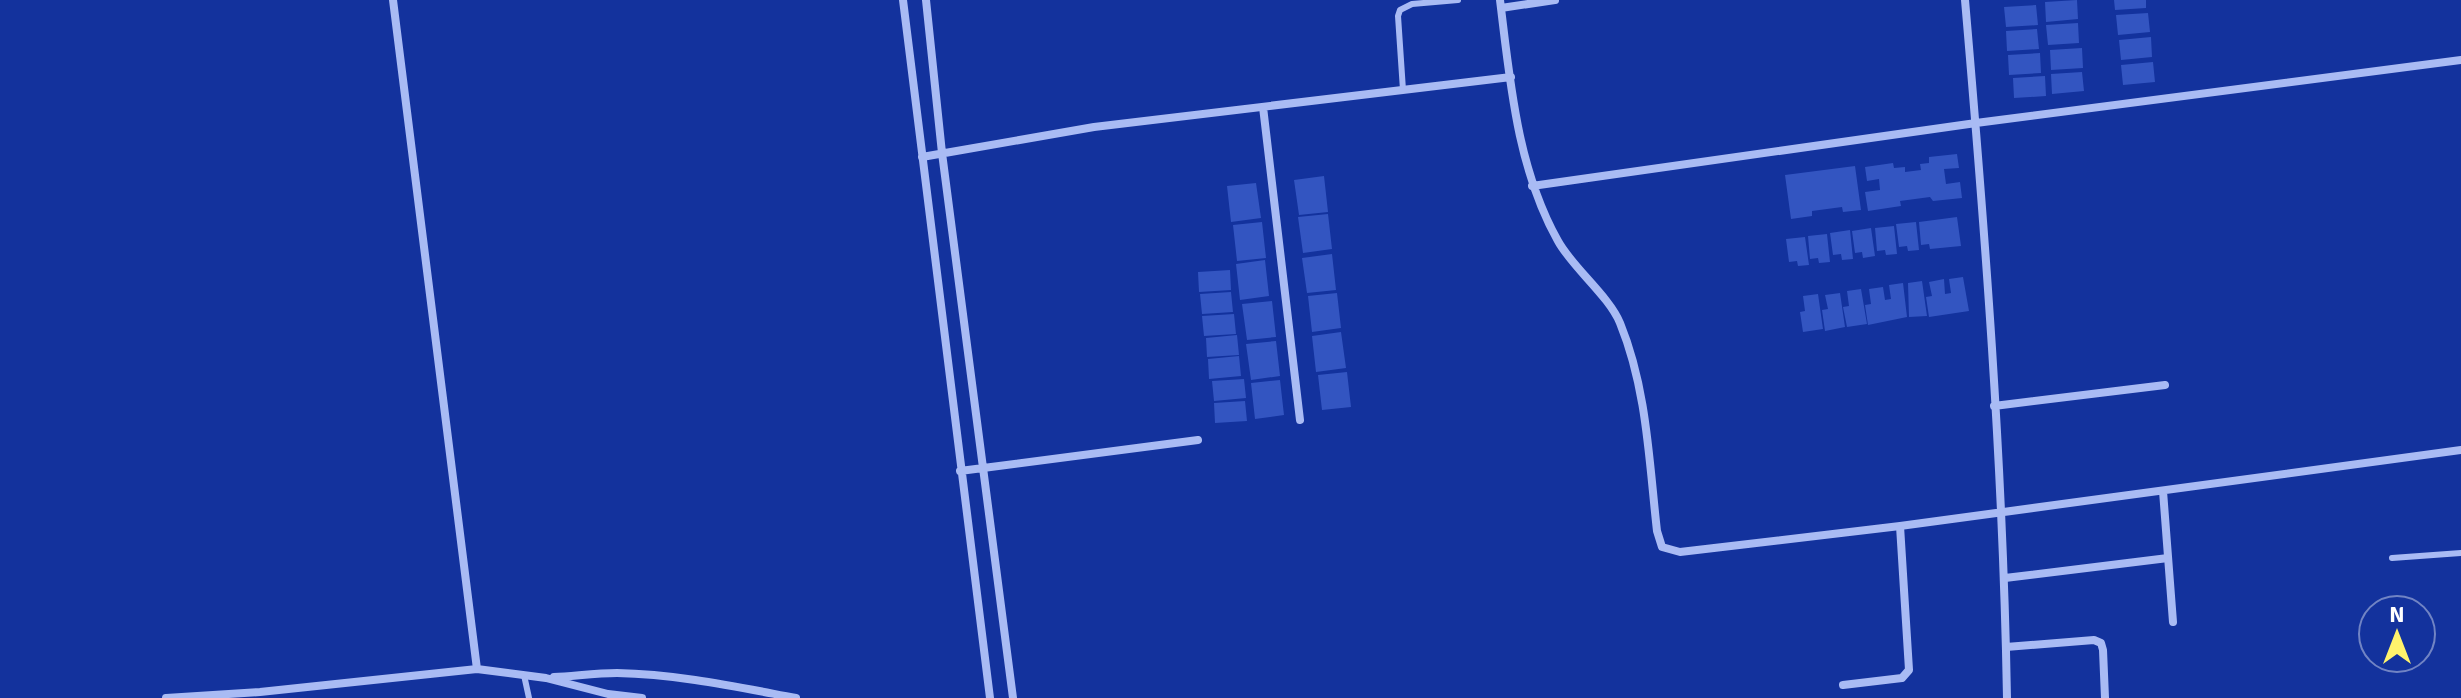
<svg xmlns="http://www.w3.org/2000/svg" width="2461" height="698" font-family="Signika,sans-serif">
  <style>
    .building { fill: #3355c1 }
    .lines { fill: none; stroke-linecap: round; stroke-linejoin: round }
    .service { stroke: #a9bbf4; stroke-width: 6 }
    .minor { stroke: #a9bbf4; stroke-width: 8 }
  </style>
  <rect width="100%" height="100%" fill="#13329d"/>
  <path class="building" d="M2077,0L2078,19L2046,22L2045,2Z
    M2114,0H2146V8L2115,10Z
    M2036,5L2038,25L2006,27L2004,7Z
    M2148,13L2150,32L2118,35L2116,15Z
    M2078,23L2079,43L2048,45L2046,25Z
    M2037,29L2039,49L2007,51L2006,31Z
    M2151,37L2152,57L2121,60L2119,40Z
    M2082,48L2083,68L2051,70L2050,50Z
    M2040,53L2041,73L2009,75L2008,55Z
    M2153,62L2155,82L2123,85L2121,65Z
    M2082,72L2084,91L2052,94L2051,74Z
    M2045,76L2046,96L2014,98L2013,78Z
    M1957,154L1959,168L1944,169L1946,184L1960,182L1962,198L1933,201L1930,197L1900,201L1901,206L1868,211L1865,192L1880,190L1879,179L1867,181L1865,167L1893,163L1894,168L1905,167V172L1921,170L1920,164L1929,163V157Z
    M1855,166L1861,210L1843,212L1842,207L1812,211V216L1791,219L1785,175Z
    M1324,176L1328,212L1299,215L1294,180Z
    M1256,183L1261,218L1231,222L1227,186Z
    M1328,214L1332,249L1303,253L1298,217Z
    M1957,217L1961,246L1930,249L1929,244L1921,245L1919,222Z
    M1262,222L1266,258L1237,261L1233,225Z
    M1916,222L1919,250L1908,251L1907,246L1899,247L1896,224Z
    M1894,226L1897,254L1886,255L1885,250L1877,251L1875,228Z
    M1871,228L1875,256L1863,258L1862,252L1855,253L1852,231Z
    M1850,230L1853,259L1842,260L1841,254L1833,255L1830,233Z
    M1827,234L1830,262L1819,263L1818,258L1810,259L1808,236Z
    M1805,237L1809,265L1798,266L1797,261L1789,262L1786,239Z
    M1332,254L1336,290L1307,293L1302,258Z
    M1265,260L1269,296L1240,300L1236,264Z
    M1230,270L1231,290L1199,292L1198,272Z
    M1963,277L1969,311L1929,317L1926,297L1932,296L1929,282L1944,279L1945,294L1951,293L1949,279Z
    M1922,281L1927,316L1909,317L1908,283Z
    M1903,283L1907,317L1868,325L1865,305L1871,304L1869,289L1883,287L1885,300L1891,299L1889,285Z
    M1861,289L1867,324L1847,327L1843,307L1849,306L1847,291Z
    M1231,292L1233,312L1202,314L1200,294Z
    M1337,293L1341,328L1312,332L1308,296Z
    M1840,293L1845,327L1825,331L1822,310L1828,309L1825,295Z
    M1818,294L1823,329L1803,332L1800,312L1805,311L1803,296Z
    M1272,301L1276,337L1247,340L1242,304Z
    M1234,314L1236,334L1204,336L1202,316Z
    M1341,332L1346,368L1316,372L1312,336Z
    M1237,335L1239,355L1207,357L1206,338Z
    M1276,341L1280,376L1251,380L1246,344Z
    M1239,356L1241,376L1209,379L1208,359Z
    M1347,372L1351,407L1322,410L1318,375Z
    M1244,379L1246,398L1214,401L1212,381Z
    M1280,380L1284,415L1255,419L1251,383Z
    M1245,401L1247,421L1215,423L1214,403Z"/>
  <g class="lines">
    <path class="service" d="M1403,90L1398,16L1400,10L1412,4L1458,0
      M2392,558L2461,553
      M524,675L529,698"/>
    <path class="minor" d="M393,0L477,669
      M903,0L990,698
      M926,0L942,153L1013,698
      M1500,0C1510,81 1517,168 1558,241C1572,267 1609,296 1620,323C1647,389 1649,461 1657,531L1662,547L1680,552L1900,526L2461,450
      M1965,0C1985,232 2003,465 2007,698
      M1501,8L1555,0
      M1263,107L1300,420
      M922,157L1094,127L1511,77
      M1532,186L1976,123L2461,60
      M1994,406L2165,385
      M960,471L1198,440
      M2163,491L2173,622
      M2005,578L2168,558
      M2006,647L2094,640L2101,643L2103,650L2105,698
      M554,677C575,676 596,673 617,673C677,674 737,687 796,698
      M1843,685L1902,678L1909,670L1900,526
      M166,698L260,692L477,669L546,678L608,694L642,698"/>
  </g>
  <g transform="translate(2397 634)"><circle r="38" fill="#13329d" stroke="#7184c4" stroke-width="2"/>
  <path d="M0-6L14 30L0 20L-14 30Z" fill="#fff36c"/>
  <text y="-12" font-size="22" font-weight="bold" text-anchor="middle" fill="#ffffff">N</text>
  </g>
</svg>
